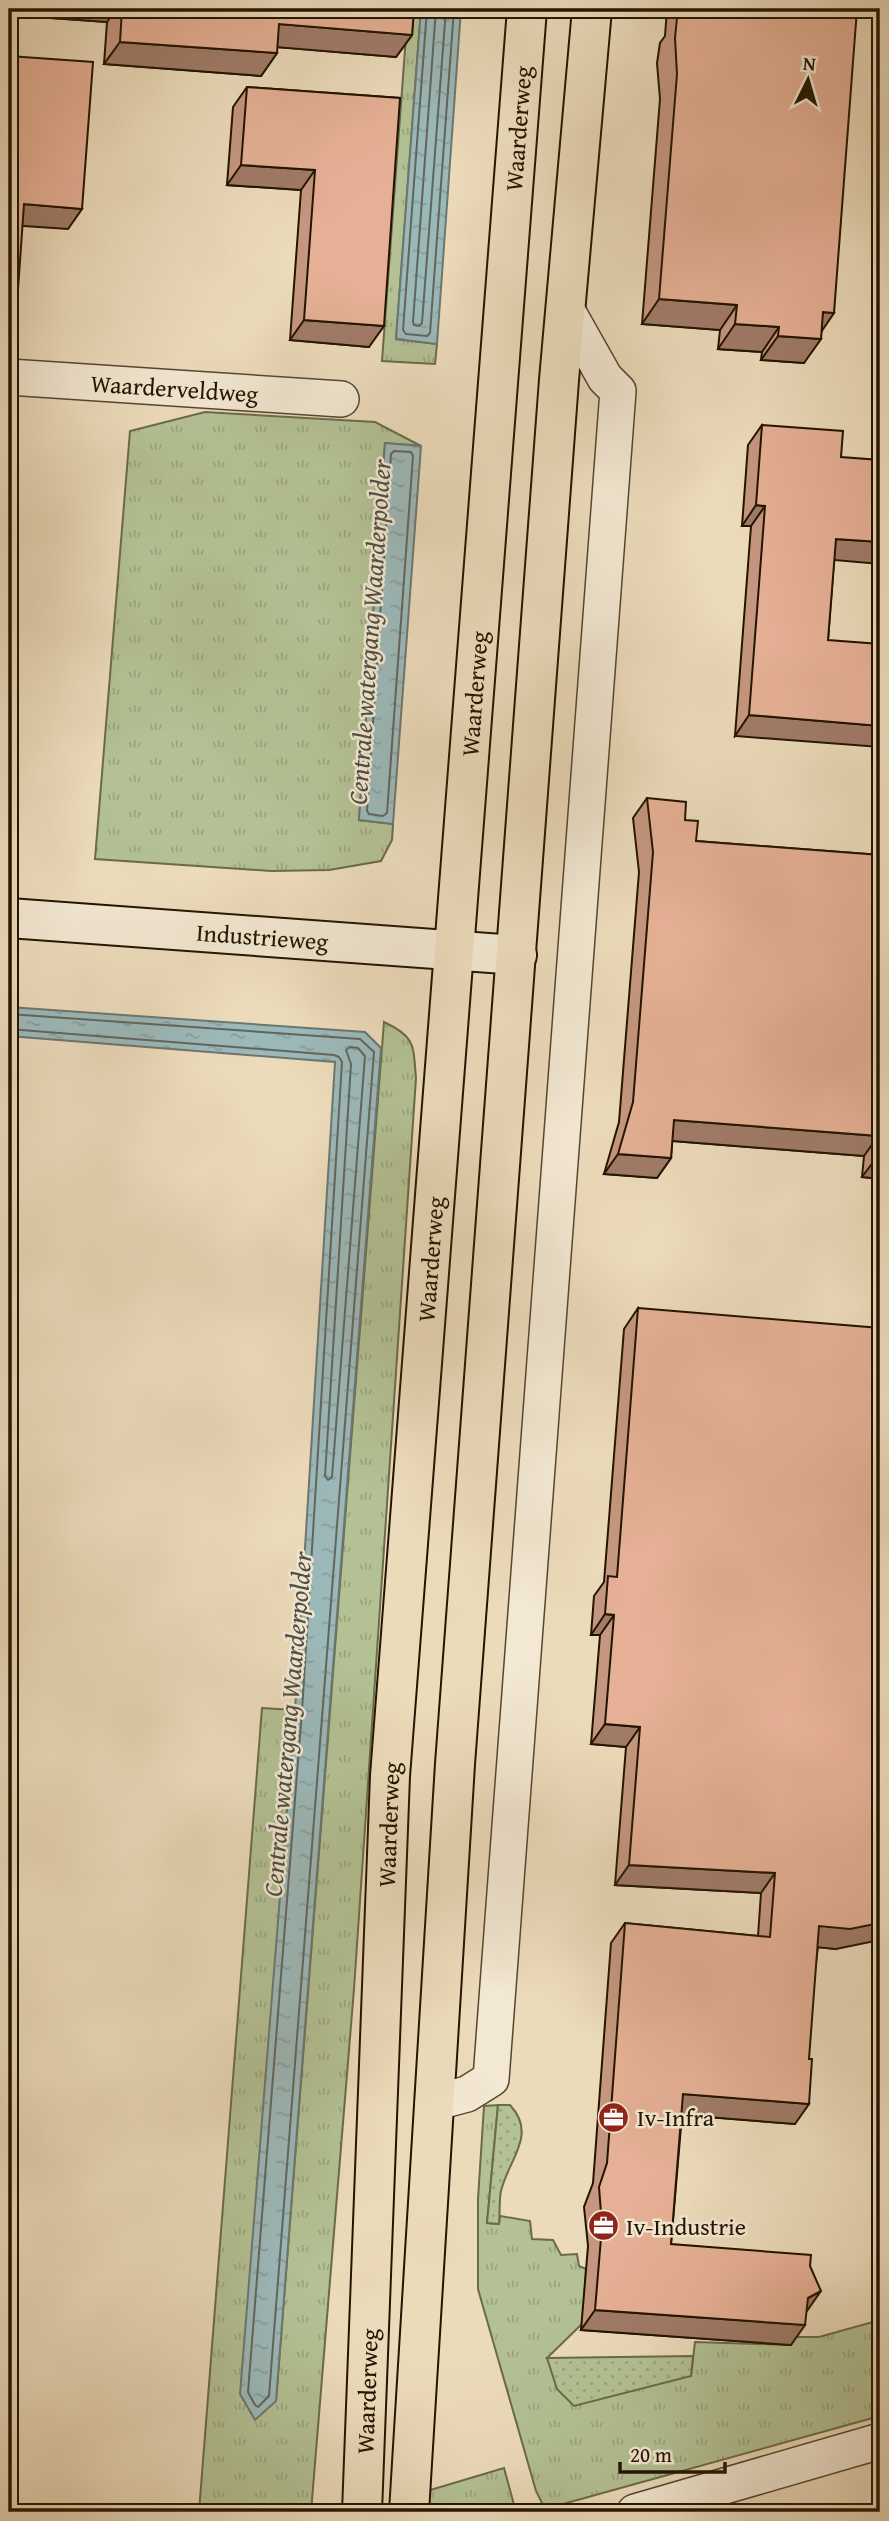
<svg xmlns="http://www.w3.org/2000/svg" width="889" height="2521" font-family="'Gentium Book Plus',serif">
  <style>
    .grass { fill: url(#grass-tufts); stroke: #6b6a4a; stroke-width: 2 }
    .garden { fill: url(#garden-dots); stroke: #6b6a4a; stroke-width: 2 }
    .water { fill: url(#water-ripples); stroke: #6c7770; stroke-width: 2 }
    .lines { fill: none; stroke-linecap: round; stroke-linejoin: round }
    .shore { stroke: #60665e; stroke-width: 2 }
    .street-casing { stroke: #554630; stroke-width: 38 }
    .secondary-casing { stroke: #231401; stroke-width: 42 }
    .primary-casing { stroke: #231401; stroke-width: 42 }
    .street { stroke: #f3e8d3; stroke-width: 35 }
    .secondary { stroke: #f3e8d3; stroke-width: 38 }
    .primary { stroke: #ecdbbb; stroke-width: 38 }
    .wall { fill: #c59780; stroke: #231401; stroke-width: 2 }
    .shaded-wall { fill: #a07b68; stroke: #231401; stroke-width: 2 }
    .building { fill: #e5b095; stroke: #231401; stroke-width: 2 }
    .labels { text-anchor: middle; dominant-baseline: central; stroke-width: 5; stroke-linejoin: round; paint-order: stroke }
    .street-label { font-size: 24px; fill: #231401; stroke: #f3e8d3 }
    .poi-label { font-size: 24px; fill: #231401; stroke: #f3e8d3; text-anchor: start }
    .water-label { font-size: 26px; font-style: italic; fill: #4d4e42; stroke: #f3e8d3 }
  </style>
  <defs>
    <pattern id="grass-tufts" width="24" height="20" patternUnits="userSpaceOnUse" patternTransform="scale(1.75)"><rect width="24" height="20" fill="#b3c194"/><path d="M3 7l-1-3M5 7V3M7 7l1-3M15 17l-1-3M17 17v-4M19 17l1-3" fill="none" stroke="#9aa57e"/></pattern>
    <pattern id="garden-dots" width="8" height="8" patternUnits="userSpaceOnUse" patternTransform="scale(1.75)"><rect width="8" height="8" fill="#b3c194"/><path d="M2 2h.1M6 6h.1" fill="none" stroke="#9aa57e" stroke-width="1.8" stroke-linecap="round"/></pattern>
    <pattern id="water-ripples" width="26" height="14" patternUnits="userSpaceOnUse" patternTransform="scale(1.75)"><rect width="26" height="14" fill="#9cb9ba"/><path d="M2 4q2-2 4 0t4 0M15 11q2-2 4 0t4 0" fill="none" stroke="#869e9e"/></pattern>
  </defs>
  <rect width="100%" height="100%" fill="#ecdbbb"/>
  <filter id="stains"><feTurbulence type="fractalNoise" baseFrequency=".00286" numOctaves="4"/><feColorMatrix values="0 0 0 0 .2 0 0 0 0 .09 0 0 0 0 .02 0 0 0 .5 -.17"/></filter>
  <radialGradient id="worn" r=".72"><stop offset=".6" stop-color="#630" stop-opacity="0"/><stop offset="1" stop-color="#630" stop-opacity=".3"/></radialGradient>
  <path class="grass" d="M408,9H421L396,339L437,344L435,364L382,361Z
    M205,412L375,422L421,446L385,443L359,820L393,824L392,840L381,861L329,870L271,871L95,859L130,431Z
    M384,1022C416,1037 413,1045 416,1078L354,1989L311,2512H199L262,1708L295,1710L276,2401Z
    M498,2105L487,2223L499,2224L500,2216L530,2221L532,2239L553,2240L561,2255L577,2254L579,2266L586,2269L583,2317L588,2318L547,2358L691,2376L695,2342L791,2345L792,2337H819L880,2320V2416L545,2509L536,2491L478,2289V2199L484,2106Z
    M504,2468L516,2512H428L427,2491Z"/>
  <path class="garden" d="M498,2105H510C538,2135 508,2160 501,2191C499,2201 500,2213 499,2224L487,2223Z
    M693,2356L691,2376L574,2406L557,2389L547,2358Z"/>
  <path class="water" d="M421,9H461L437,344L396,339Z
    M385,443L421,446L393,824L359,820Z
    M9,1007L365,1032L381,1048L276,2401L255,2420L240,2394L295,1710L335,1062L9,1036Z"/>
  <g class="lines">
    <path class="shore" d="M427,9L403,330L406,334L427,336L430,333L454,9
      M436,9L413,322L414,325L419,326L422,323L446,9
      M394,451L411,452L413,456L387,813L383,816L369,814L367,811L391,454Z
      M9,1014L360,1039L374,1052L269,2396L258,2407L255,2405L248,2392L302,1711L342,1062L339,1057L334,1055L9,1029
      M350,1047L358,1048L365,1056L332,1477L328,1480L325,1476L351,1064L346,1050Z"/>
    <defs>
      <g id="street">
        <path id="s1" d="M9,377L341,399"/>
        <path d="M433,2103L467,2094L491,2079L618,391L605,378L565,307"/>
        <path d="M635,2512L880,2441"/>
      </g>
      <g id="secondary">
        <path id="s2" d="M9,918L517,955"/>
      </g>
      <g id="primary">
        <path id="s3" d="M362,2512L390,1776L527,9"/>
        <path d="M409,2512L455,1764L559,380L592,9"/>
      </g>
    </defs>
    <use href="#street" class="street-casing"/>
    <use href="#secondary" class="secondary-casing"/>
    <use href="#primary" class="primary-casing"/>
    <use href="#street" class="street"/>
    <use href="#secondary" class="secondary"/>
    <use href="#primary" class="primary"/>
  </g>
  <path class="wall" d="M9,9H414L412,35L396,57L277,47V53L261,76L104,64L107,22L9,15Z
    M667,9H857L822,331L804,363L761,360L762,352L718,349L720,330L642,324L660,99L657,63L660,43L665,36Z
    M247,87L400,98L369,347L290,340L301,190L227,185L233,107Z
    M762,425L834,560L828,640L735,736L751,526H742L748,445Z
    M647,798L685,820L696,841L880,855V1179L862,1177L864,1156L672,1141L671,1158L657,1178L604,1174L619,1122L639,872L633,818Z
    M638,1308L836,1949L818,1947L795,2124L682,2115L671,2244L806,2311L791,2345L581,2330L588,2246L584,2207L593,2183L611,1943L625,1923L758,1936L761,1893L615,1885L626,1747L591,1744L600,1635H591L594,1596L604,1582L624,1329Z"/>
  <path class="shaded-wall" d="M9,9H116L107,22L9,15Z
    M279,24L412,35L396,57L263,46Z
    M120,42L277,53L261,76L104,64Z
    M241,165L315,170L301,190L227,185Z
    M24,204L82,209L68,229L10,225Z
    M659,299L737,305L720,330L642,324Z
    M9,303L17,304L9,315Z
    M823,312L834,313L817,338Z
    M304,320L384,326L369,347L290,340Z
    M735,324L779,327L762,352L718,349Z
    M778,336L821,339L804,363L761,360Z
    M756,505L765,506L751,526H742Z
    M836,539L880,542V564L822,559Z
    M749,715L880,726V747L735,736Z
    M674,1120L878,1136L864,1156L660,1140Z
    M618,1154L671,1158L657,1178L604,1174Z
    M877,1157H880V1179L862,1177Z
    M605,1614L614,1615L600,1635H591Z
    M605,1724L640,1727L626,1747L591,1744Z
    M629,1865L775,1873L761,1893L615,1885Z
    M880,1923V1940L836,1949L805,1946L819,1926Z
    M683,2094L809,2104L795,2124L669,2114Z
    M821,2291L807,2311L793,2318L808,2298Z
    M595,2310L805,2325L791,2345L581,2330Z"/>
  <path class="building" d="M122,9H414L412,35L279,24L277,53L120,42Z
    M682,9H857L834,313L823,312L821,339L778,336L779,327L735,324L737,305L659,299L677,74L675,38L677,18L682,11Z
    M9,56L93,62L82,209L24,204L17,304L9,303Z
    M247,87L400,98L384,326L304,320L315,170L241,165Z
    M762,425L843,431L841,457L880,460V542L836,539L828,640L880,644V726L749,715L765,506L756,505Z
    M647,798L686,802L685,820L698,821L696,841L880,855V1157H877L878,1136L674,1120L671,1158L618,1154L633,1102L653,852Z
    M638,1308L880,1328V1923L850,1929L819,1926L809,2059H812L809,2104L683,2094L671,2244L811,2255L810,2266L821,2291L808,2298L805,2325L595,2310L602,2226L599,2187L607,2163L625,1923L770,1937L775,1873L629,1865L640,1727L605,1724L614,1615L605,1614L608,1576L617,1577Z"/>
  <defs>
    <symbol id="office-disc" viewBox="-11 -11 22 22"><circle r="9.5" fill="#8f2418" stroke="#f3e8d3"/><path d="M-6-3h4V-5.5h4V-3h4V5H-6ZM-1-4.5V-3h2v-1.5ZM-6 0V1H6V0Z" fill="#fff"/></symbol>
  </defs>
  <g fill-rule="evenodd">
    <use href="#office-disc" x="596" y="2100" width="35" height="35"/>
    <use href="#office-disc" x="586" y="2208" width="35" height="35"/>
  </g>
  <g class="labels">
    <g class="street-label">
      <text stroke="none"><textPath href="#s3" startOffset="2389">Waarderweg</textPath></text>
      <text stroke="none"><textPath href="#s1" startOffset="166">Waarderveldweg</textPath></text>
      <text stroke="none"><textPath href="#s3" startOffset="1822">Waarderweg</textPath></text>
      <text stroke="none"><textPath href="#s2" startOffset="254">Industrieweg</textPath></text>
      <text stroke="none"><textPath href="#s3" startOffset="1255">Waarderweg</textPath></text>
      <text stroke="none"><textPath href="#s3" startOffset="688">Waarderweg</textPath></text>
      <text stroke="none"><textPath href="#s3" startOffset="121">Waarderweg</textPath></text>
    </g>
    <g class="poi-label">
      <text x="637" y="2117">Iv-Infra</text>
      <text x="626" y="2226">Iv-Industrie</text>
    </g>
    <g class="water-label">
      <text transform="translate(369 632) rotate(-86)">Centrale watergang Waarderpolder</text>
      <text transform="translate(287 1724) rotate(-85)">Centrale watergang Waarderpolder</text>
    </g>
  </g>
  <rect width="889" height="2521" fill="none" stroke="#ecdbbb" stroke-width="35"/>
  <rect x="10" y="10" width="868" height="2500" fill="none" stroke="#231401" stroke-width="3.5"/>
  <rect x="18" y="18" width="854" height="2486" fill="none" stroke="#231401" stroke-width="2"/>
  <g transform="translate(808 80) rotate(5)" stroke="#f3e8d3" stroke-width="5" paint-order="stroke">
  <path d="M0-5L12 26L0 18L-12 26Z" fill="#231401"/>
  <text y="-10" font-size="19" font-weight="bold" text-anchor="middle" fill="#231401">N</text>
  </g>
  <path d="M620 2462v10h105v-10" fill="none" stroke="#231401" stroke-width="3.5"/>
  <text x="630" y="2462" font-size="21" fill="#231401" stroke="#f3e8d3" stroke-width="5" paint-order="stroke">20 m</text>
  <rect width="100%" height="100%" filter="url(#stains)"/>
  <rect width="100%" height="100%" fill="url(#worn)"/>
</svg>
